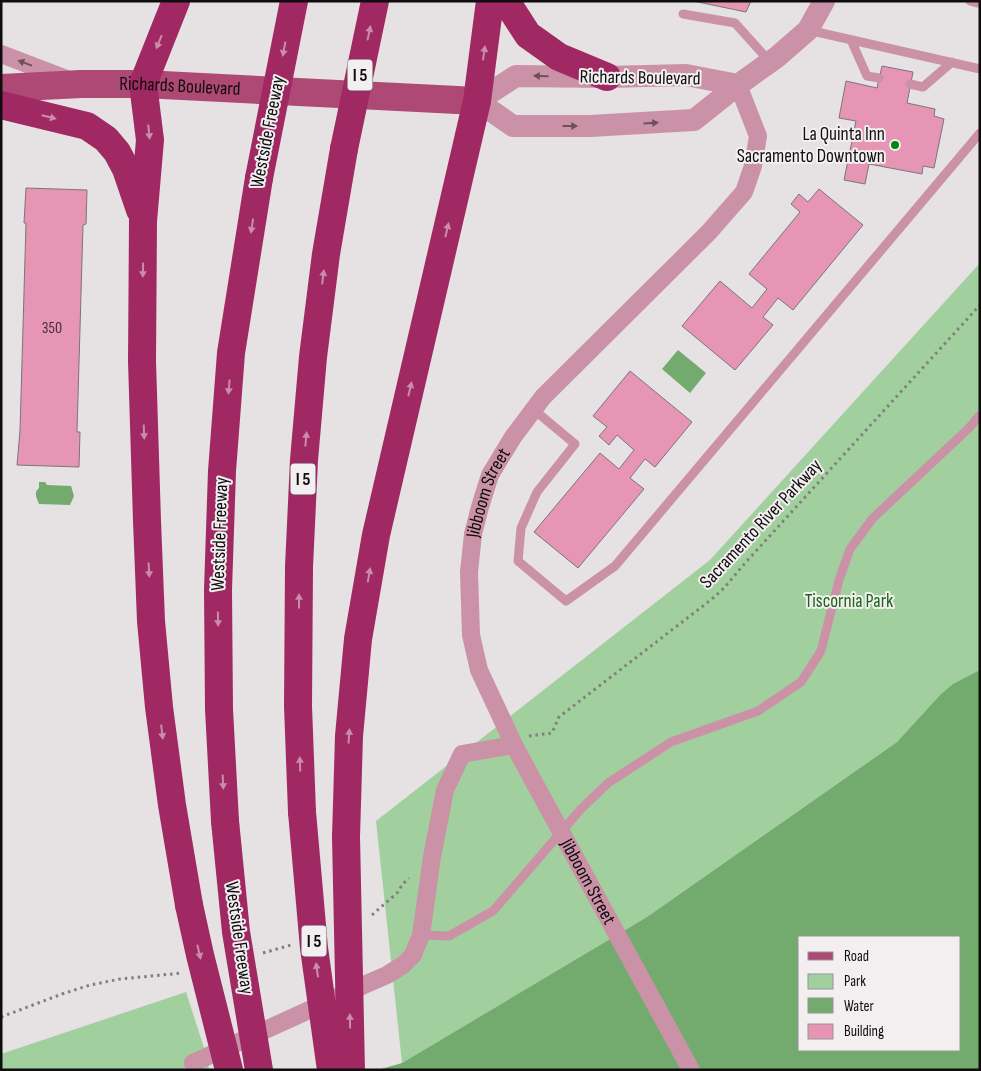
<svg xmlns="http://www.w3.org/2000/svg" width="981" height="1071" font-family="'Sofia Sans Condensed',sans-serif">
  <style>
    .green { fill: #a1d09e }
    .water { fill: #73ab6f; fill-rule: evenodd }
    .building { fill: #e695b4; stroke: #7a7677 }
    .lines { fill: none; stroke-linecap: round; stroke-linejoin: round }
    .path { stroke: #827e7f; stroke-width: 3; stroke-dasharray: 2.5 4; stroke-linecap: butt }
    .service { stroke: #cb92a7; stroke-width: 9 }
    .minor { stroke: #cb92a7; stroke-width: 18 }
    .tertiary { stroke: #cb92a7; stroke-width: 22 }
    .primary { stroke: #ae4975; stroke-width: 28 }
    .motorway { stroke: #a12963; stroke-width: 28 }
    .minor-bridge { stroke: #cb92a7; stroke-width: 18 }
    .motorway-bridge { stroke: #a12963; stroke-width: 28 }
    .oneway { fill: #ca8caa }
    .oneway2 { fill: #6d505a }
    .poi-dot { fill: #00860c; stroke: #f3eef0; stroke-width: 2 }
    .labels { text-anchor: middle; dominant-baseline: central; stroke-width: 4; stroke-linejoin: round; paint-order: stroke }
    .number-label { font-size: 16px; fill: #452f38 }
    .shield { fill: #f3eef0; stroke: #535052; stroke-width: 1 }
    .shield-label { font-size: 18px; font-weight: bold; fill: #0f0d0e }
    .street-label { font-size: 19px; fill: #0f0d0e; stroke: #f3eef0 }
    .poi-label { font-size: 19px; fill: #0f0d0e; stroke: #f3eef0; text-anchor: end }
    .park-label { font-size: 19px; fill: #166517; stroke: #f3eef0 }
  </style>
  <rect width="100%" height="100%" fill="#e6e1e2"/>
  <path class="green" d="M980,263V670L940,695L897,742L647,917L402,1063L376,821L710,560Z
    M186,992L207,1057L209,1070H1V1054Z"/>
  <path class="water" d="M678,350L706,373L690,393L662,369Z
    M39,482H45L47,485L71,486L74,496L70,505L39,504C37,498 33,493 39,488Z
    M980,670V1070H378L402,1063L647,917L897,742L940,695L953,684ZM800,937H960V1050H800Z"/>
  <path class="building" d="M693,1H751L746,12Z
    M882,66L913,72L907,103L935,109L934,116L944,119L934,168L923,166L922,174L869,164L865,184L844,180L856,121L839,118L846,81L877,88Z
    M26,188L87,190L86,224L83,225L77,432H80L79,467L17,465L20,431L26,223H24Z
    M819,189L863,225L793,310L778,298L763,317L773,325L735,370L682,326L720,281L752,308L767,289L749,274L800,212L791,204L799,194L808,202Z
    M630,371L692,422L655,467L645,459L630,478L644,489L578,568L534,532L600,453L619,469L634,450L617,435L609,445L599,436L607,427L593,416Z"/>
  <g class="lines">
    <path class="path" d="M529,736L552,733L559,717L712,599L724,588L746,562L980,305
      M372,915L398,892L402,885L409,878
      M263,953L291,945
      M1,1017L62,994L90,985L120,979L182,973"/>
    <path class="service" d="M970,1L977,3L978,1
      M683,14L735,23L770,62
      M808,30L980,69
      M851,40L867,76L879,78
      M910,84L923,87L952,62
      M533,409L575,444L537,492L521,528L518,561L566,601L615,566L980,133
      M421,935L449,936L493,911L581,809L608,783L671,742L758,711L801,682L821,651L839,580L850,549L873,518L969,428L980,415"/>
    <g class="minor">
      <path d="M1,54L69,80"/>
      <path id="s1" d="M535,784L514,745L479,670L471,635L469,572L473,534L480,507L490,475L513,437L543,397L709,232L744,192L753,166L758,136L738,85"/>
      <path d="M193,1063L364,985L387,975L403,965L413,955L421,935L432,857L445,790L462,754L514,745"/>
    </g>
    <path class="tertiary" d="M738,85L686,75L607,77L516,76L477,101L513,126H590L694,120L738,85L777,57L808,30L824,1"/>
    <path class="primary" id="s2" d="M1,88L81,84H143L477,101"/>
    <path class="motorway" d="M176,1L143,84L150,140L143,221L142,361L147,521L151,621L159,707L172,805L189,905
      M506,1L528,35L559,57L607,77
      M1,105L87,126L106,139L117,152L126,169L140,210
      M302,812L298,706L299,567L304,460L313,357L326,254L344,149
      M225,821L219,709L218,590L222,471L231,353L259,178
      M346,837L349,736L358,639L376,535L477,101L490,1"/>
    <path class="minor-bridge" id="s3" d="M535,784L691,1070"/>
    <path class="motorway-bridge" d="M344,149L375,1
      M259,178L294,1
      M302,812L314,948L331,1070
      M225,821L236,932L259,1070
      M346,837L351,1070
      M189,905L200,955L229,1070"/>
  </g>
  <defs><path id="oneway-solid" d="M-6-.8H1V-3.2L6.5 0L1 3.2V.8H-6Z" transform="scale(1.25)"/></defs>
  <g class="oneway">
    <use href="#oneway-solid" transform="translate(369 33) rotate(-78)"/>
    <use href="#oneway-solid" transform="translate(159 42) rotate(112)"/>
    <use href="#oneway-solid" transform="translate(284 49) rotate(101)"/>
    <use href="#oneway-solid" transform="translate(484 53) rotate(-82)"/>
    <use href="#oneway-solid" transform="translate(49 117) rotate(14)"/>
    <use href="#oneway-solid" transform="translate(149 132) rotate(84)"/>
    <use href="#oneway-solid" transform="translate(252 226) rotate(99)"/>
    <use href="#oneway-solid" transform="translate(447 230) rotate(-77)"/>
    <use href="#oneway-solid" transform="translate(143 270) rotate(91)"/>
    <use href="#oneway-solid" transform="translate(323 277) rotate(-83)"/>
    <use href="#oneway-solid" transform="translate(229 387) rotate(95)"/>
    <use href="#oneway-solid" transform="translate(410 389) rotate(-77)"/>
    <use href="#oneway-solid" transform="translate(144 432) rotate(88)"/>
    <use href="#oneway-solid" transform="translate(306 439) rotate(-85)"/>
    <use href="#oneway-solid" transform="translate(149 570) rotate(87)"/>
    <use href="#oneway-solid" transform="translate(369 575) rotate(-80)"/>
    <use href="#oneway-solid" transform="translate(299 601) rotate(-90)"/>
    <use href="#oneway-solid" transform="translate(218 619) rotate(89)"/>
    <use href="#oneway-solid" transform="translate(162 732) rotate(83)"/>
    <use href="#oneway-solid" transform="translate(349 736) rotate(-86)"/>
    <use href="#oneway-solid" transform="translate(300 764) rotate(-92)"/>
    <use href="#oneway-solid" transform="translate(223 782) rotate(87)"/>
    <use href="#oneway-solid" transform="translate(199 952) rotate(77)"/>
    <use href="#oneway-solid" transform="translate(317 970) rotate(-98)"/>
    <use href="#oneway-solid" transform="translate(350 1021) rotate(-91)"/>
  </g>
  <g class="oneway2">
    <use href="#oneway-solid" transform="translate(25 63) rotate(-160)"/>
    <use href="#oneway-solid" transform="translate(541 76) rotate(-179)"/>
    <use href="#oneway-solid" transform="translate(651 123) rotate(-4)"/>
    <use href="#oneway-solid" transform="translate(570 126)"/>
  </g>
  <circle class="poi-dot" cx="895" cy="145" r="5"/>
  <g class="labels">
    <g class="number-label">
      <text x="52" y="328">350</text>
    </g>
    <g class="shield">
      <rect x="347.5" y="59.5" width="25" height="31" rx="4"/>
      <rect x="290.5" y="463.5" width="25" height="31" rx="4"/>
      <rect x="301.5" y="925.5" width="25" height="31" rx="4"/>
    </g>
    <g class="shield-label">
      <text x="360" y="75">I 5</text>
      <text x="303" y="479">I 5</text>
      <text x="314" y="941">I 5</text>
    </g>
    <g class="street-label">
      <text transform="translate(640 78) rotate(1)">Richards Boulevard</text>
      <text stroke="none"><textPath href="#s2" startOffset="179">Richards Boulevard</textPath></text>
      <text transform="translate(268 132) rotate(-79)">Westside Freeway</text>
      <text stroke="none"><textPath href="#s1" startOffset="308">Jibboom Street</textPath></text>
      <text transform="translate(761 524) rotate(-47)">Sacramento River Parkway</text>
      <text transform="translate(220 534) rotate(-88)">Westside Freeway</text>
      <text stroke="none"><textPath href="#s3" startOffset="111">Jibboom Street</textPath></text>
      <text transform="translate(239 938) rotate(82)">Westside Freeway</text>
    </g>
    <g class="poi-label">
      <text x="885" y="134">La Quinta Inn<tspan x="885" dy="22">Sacramento Downtown</tspan></text>
    </g>
    <g class="park-label">
      <text x="849" y="601">Tiscornia Park</text>
    </g>
  </g>
  <rect width="981" height="1071" fill="none" stroke="#0f0d0e" stroke-width="5"/>
  <rect x="798" y="936" width="162" height="115" fill="#f3eef0" stroke="#989496"/>
  <rect x="808" y="952" width="25" height="8" fill="#ae4975" stroke="#989496"/>
  <text x="844" y="961" font-size="15" fill="#0f0d0e">Road</text>
  <rect x="808" y="974" width="25" height="15" fill="#a1d09e" stroke="#989496"/>
  <text x="844" y="986" font-size="15" fill="#0f0d0e">Park</text>
  <rect x="808" y="998" width="25" height="15" fill="#73ab6f" stroke="#989496"/>
  <text x="844" y="1011" font-size="15" fill="#0f0d0e">Water</text>
  <rect x="808" y="1024" width="25" height="15" fill="#e695b4" stroke="#989496"/>
  <text x="844" y="1036" font-size="15" fill="#0f0d0e">Building</text>
</svg>
